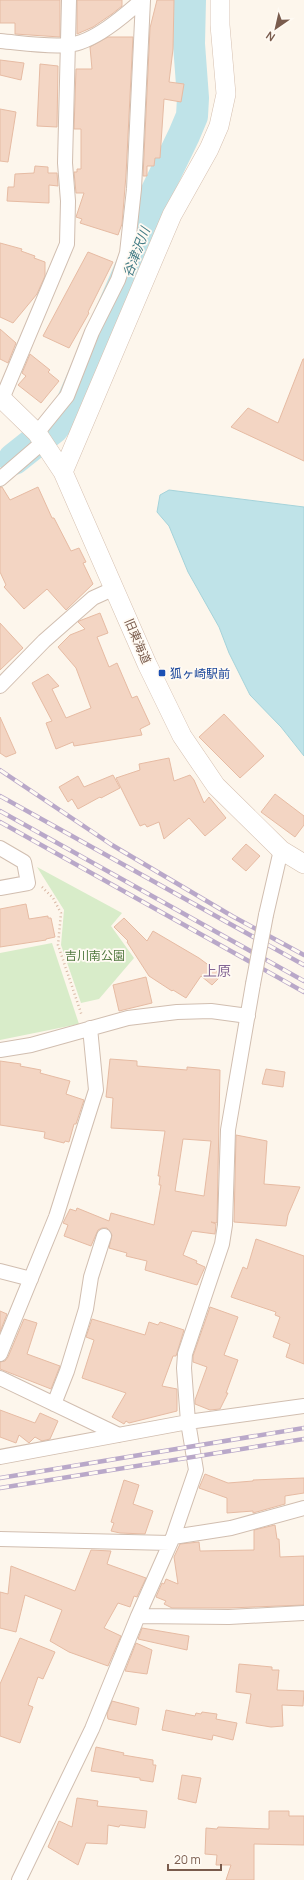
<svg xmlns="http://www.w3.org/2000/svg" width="304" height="1880" font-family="Manrope,'Noto Sans JP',sans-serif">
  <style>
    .green { fill: #d8ecc9 }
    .water { fill: #bfe3e8; stroke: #a5d3da }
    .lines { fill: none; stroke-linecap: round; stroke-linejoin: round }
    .river { stroke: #bfe3e8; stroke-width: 32 }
    .building { fill: #f3d5c3; stroke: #e6bba3; fill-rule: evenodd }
    .street-casing { stroke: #d1beb0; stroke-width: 16 }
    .secondary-casing { stroke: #d6c0b0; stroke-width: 20 }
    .path { stroke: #d9b8a5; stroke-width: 2.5; stroke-dasharray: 1 3; stroke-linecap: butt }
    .street { stroke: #fff; stroke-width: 14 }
    .secondary { stroke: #fff; stroke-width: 19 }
    .rail-casing { stroke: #b9a8c9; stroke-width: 4.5 }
    .rail { stroke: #fffaf3; stroke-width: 3; stroke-dasharray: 9; stroke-linecap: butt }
    .street-bridge-casing { stroke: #d1beb0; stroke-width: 16; stroke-linecap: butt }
    .street-bridge { stroke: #fff; stroke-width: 14 }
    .transit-dot { fill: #1a4fb4; stroke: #fffaf3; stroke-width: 1.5 }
    .labels { text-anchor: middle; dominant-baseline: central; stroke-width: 3.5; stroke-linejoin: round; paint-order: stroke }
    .street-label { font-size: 12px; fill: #7a5c4d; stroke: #fffaf3 }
    .transit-label { font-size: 12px; fill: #164399; stroke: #fffaf3; text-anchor: start }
    .park-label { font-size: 12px; fill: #537a41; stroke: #fffaf3 }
    .water-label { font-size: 13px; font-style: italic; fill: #437c86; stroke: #fffaf3 }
    .quarter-label { font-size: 14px; fill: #846695; stroke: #fffaf3 }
  </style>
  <rect width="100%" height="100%" fill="#fdf6ec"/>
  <path class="green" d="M37,867L122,913L111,926L134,958L99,999L81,1003L61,945L64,910Z
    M52,943L79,1024L0,1040V953Z"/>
  <path class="water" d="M169,490L304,507V756L281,727L250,695L229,653L219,627L188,572L169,526L157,512L160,495Z"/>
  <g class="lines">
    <path class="river" d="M14,459L53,428L71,405L143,239L156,193L184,135L192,116L193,98L189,44L190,0"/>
  </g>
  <path class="building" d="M0,0H60V37L15,34V23H0Z
    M77,0H122V6L112,14L93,27L77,34Z
    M157,0H174L173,49L169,82L184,84L181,102L164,99L160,158H155L154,166H147V176H143L150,28Z
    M108,37H133L126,175L122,224L118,235L80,223L82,219L76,217L84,193H76L74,172H77V169H81V129H74L76,69H92L90,47Z
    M0,60L24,63L21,80L0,75Z
    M40,64L58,66L57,127L37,126Z
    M0,109L16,112L8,162L0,161Z
    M35,166L48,167V173H57L58,186L49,185V203L7,201L8,187H14L15,174L34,173Z
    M0,243L22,249L21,251L35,256L34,258L45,262V276L37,294L13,323L0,317Z
    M88,252L113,262L88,312L89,313L69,348L43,336Z
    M0,329L16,343L8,363L0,359Z
    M30,354L50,370L48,372L59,381L41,403L18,385L26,376L22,373Z
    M303,359H304V461L231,427L248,408L278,423Z
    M0,487H2L10,500L38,487L52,518H54L71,551L79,548L86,562L83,563L93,584L66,610L47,589L24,609L4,587L6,585L0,572Z
    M100,613L108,633L97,637L109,667L117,663L132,698L137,696L150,724L140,729L142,735L74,746L73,742L56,749L46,723L52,721L32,683L48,674L59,686L52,689L66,718L91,708L76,668L58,647L70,635L85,629L78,622L79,621Z
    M0,623L23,648L0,670Z
    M224,714L264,756L240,778L199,737Z
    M0,717L16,753L6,757L0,753Z
    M169,758L174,781L190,775L194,780L204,803L209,797L226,818L205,836L189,818L164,839L159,822L147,827L145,824L140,826L116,778L140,770L139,764Z
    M113,775L120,788L101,798L100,797L78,809L72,799L68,802L59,787L78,776L84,787Z
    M275,794L304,816V825L295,837L261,812Z
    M246,844L260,856L246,871L232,859Z
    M26,904L29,919L48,916V918H51L55,937L46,939V940L0,947V909Z
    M124,918L147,941L153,931L199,958L222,975L212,985L201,976L186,998L173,990L172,991L149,976L127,942L128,941L114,927Z
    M146,977L152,1003L119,1011L113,985Z
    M110,1059L137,1061V1066L187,1070V1067L220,1070L217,1223L211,1222L216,1224L215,1234L192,1231L183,1255L197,1261L196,1263L205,1267L197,1285L145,1270L147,1261L126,1256L127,1253L109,1248L112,1235L107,1228H102L98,1230L91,1246L64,1236L68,1225L63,1223L70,1209L76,1211L77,1208L109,1221L111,1213L154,1225L161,1185H159L160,1176H158L165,1131L111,1128L113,1098L106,1097ZM183,1139L211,1141L204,1196L175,1191Z
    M0,1061L21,1064L20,1066L41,1070L40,1073L70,1081L66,1094L84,1100L76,1124H74L69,1142L65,1141L64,1143L44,1138L45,1132L0,1125Z
    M266,1069L285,1072L283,1087L262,1084Z
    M236,1135L267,1141L264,1184L300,1187L288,1215L286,1226L234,1222Z
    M256,1239L304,1256V1364L286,1357L290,1344L273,1337L280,1317L275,1315L276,1312L231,1297L243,1267L247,1269Z
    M210,1307L238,1317L224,1355L238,1360L226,1393H228L220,1409L210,1410L195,1404V1400L207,1367L193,1362V1356Z
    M0,1311L7,1314L0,1332Z
    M24,1319L37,1323L27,1354L60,1366L51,1389L0,1369V1362L5,1361L8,1357Z
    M92,1319L145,1335L149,1322L158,1325L160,1322L184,1330L176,1356H173L162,1386L177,1389V1411L129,1423L126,1421L124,1424L112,1417L126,1393L82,1378L94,1340L86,1337Z
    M0,1410L35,1423L40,1413L58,1421L50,1439L42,1441L35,1437L29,1443L19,1435L16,1443L0,1437Z
    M205,1474L228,1483L253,1481V1480L304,1478V1493L285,1496V1504L253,1513V1511L227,1513V1498L199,1488Z
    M124,1480L139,1485L133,1504L153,1511L145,1534L120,1533L111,1531L114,1523L111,1522Z
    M275,1525L277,1539H279L280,1557L304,1556V1605L229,1608H172L164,1604L166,1601L156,1597L162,1583L164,1584L166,1579L178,1584L174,1557L180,1544L199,1542L200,1551L254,1550V1530Z
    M91,1550L111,1551L107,1564L146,1578L137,1597L134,1596L130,1607L118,1603L104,1628L121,1636L108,1666L69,1652L50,1641L62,1610L25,1595L16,1632L0,1628V1592L8,1594L11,1566L75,1591Z
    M142,1628L189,1636L187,1650L138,1639Z
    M20,1638L55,1652L43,1679L38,1677L28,1705L33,1707L20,1743L0,1736V1684Z
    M136,1643L152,1650L147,1674L125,1671Z
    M239,1664L272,1667V1670H279L277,1690L304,1691L303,1706L282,1705L283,1726L271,1727L246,1723L251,1694L236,1692Z
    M112,1701L139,1708L136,1725L108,1719L107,1714Z
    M166,1710L195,1716L196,1713L201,1714L202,1712L217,1714L216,1719L237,1723L233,1740L213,1735L212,1740L162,1730Z
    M96,1747L124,1753L123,1755L153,1760V1765H156L153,1782L140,1780V1778L91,1771Z
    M182,1775L201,1778L196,1803L178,1799Z
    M77,1798L98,1801L97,1806L147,1811L145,1828L120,1825L119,1827L108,1825L107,1844L86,1843L78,1865L48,1847L59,1821L72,1827Z
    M269,1811H289V1816H304V1845L254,1844V1880H226L231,1865H216L217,1855L205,1854L206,1828L217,1829L218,1827L269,1829Z"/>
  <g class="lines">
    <defs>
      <path id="street" d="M0,41C22,43 46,47 68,45C93,43 124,16 142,0
        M2,399L67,244L68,201L65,163L69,0
        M37,433L67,396L92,332L118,280L127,253L134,189L143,0
        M0,479L43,442
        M0,686L44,641L93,598L115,588
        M0,848L24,862L28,883L0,888
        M266,915L281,850
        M0,1050L31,1045L128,1018L177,1012L211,1011L248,1016
        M0,1271L31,1279
        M0,1354L56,1217L96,1090L90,1028
        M0,1378L119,1435
        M54,1404L67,1371L86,1309L91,1277L104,1236
        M0,1457L188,1422L304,1406
        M173,1537L231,1528L304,1508
        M0,1539L170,1543
        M138,1616L229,1617L304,1613
        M19,1880L92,1729L138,1616L173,1537L196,1470L188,1422L184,1368L185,1354L222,1244L225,1225L228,1130L253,984"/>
      <path id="secondary" d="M0,397L37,433L63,472L147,664L182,736L216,786L281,850L304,864
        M63,472L172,215L209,149L219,126L226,94L220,25V0"/>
    </defs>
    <use href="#street" class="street-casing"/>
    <use href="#secondary" class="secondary-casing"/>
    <path class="path" d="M42,887L53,898L61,913L58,945L82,1016"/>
    <use href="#street" class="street"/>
    <use href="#secondary" class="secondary"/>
    <defs>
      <path id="rail" d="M0,770L112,845L232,916L304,955
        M0,796L304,965
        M0,811L304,981
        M0,822L304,992
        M0,1478L304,1428
        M0,1488L304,1439"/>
    </defs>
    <use href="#rail" class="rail-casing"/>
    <use href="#rail" class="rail"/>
    <defs>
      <path id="street-bridge" d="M253,984L266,915"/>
    </defs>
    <use href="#street-bridge" class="street-bridge-casing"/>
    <use href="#street-bridge" class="street-bridge"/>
  </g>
  <rect class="transit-dot" x="158" y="669" width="8" height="8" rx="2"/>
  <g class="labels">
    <g class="street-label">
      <text transform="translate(138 641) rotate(67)">旧東海道</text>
    </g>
    <g class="transit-label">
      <text x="170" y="673">狐ヶ崎駅前</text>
    </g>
    <g class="park-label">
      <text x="95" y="955">吉川南公園</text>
    </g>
    <g class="water-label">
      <text transform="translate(136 252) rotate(-69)">谷津沢川</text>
    </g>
    <g class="quarter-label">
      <text x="217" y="970">上原</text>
    </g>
  </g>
  <g transform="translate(276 28) rotate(214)" stroke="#fffaf3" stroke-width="3" paint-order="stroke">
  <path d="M0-3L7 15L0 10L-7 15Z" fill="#7a5c4d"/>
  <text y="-6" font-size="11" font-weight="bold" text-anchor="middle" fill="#7a5c4d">N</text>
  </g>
  <path d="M168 1864v6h53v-6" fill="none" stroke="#7a5c4d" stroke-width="2"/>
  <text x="174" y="1864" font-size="12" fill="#7a5c4d" stroke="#fffaf3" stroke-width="3" paint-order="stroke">20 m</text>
</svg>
